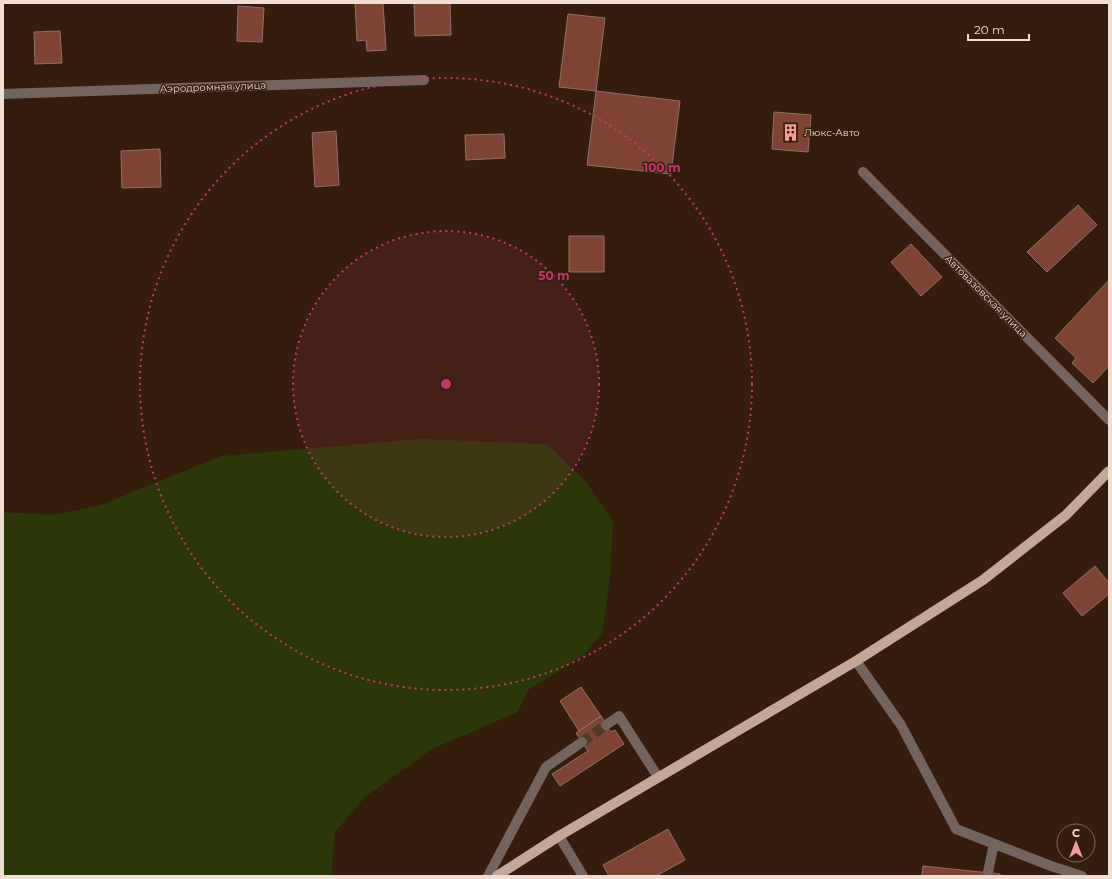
<svg xmlns="http://www.w3.org/2000/svg" width="1112" height="879" font-family="Montserrat,sans-serif">
  <style>
    .green { fill: #2c3709 }
    .building { fill: #7f4335; stroke: #927068 }
    .lines { fill: none; stroke-linecap: round; stroke-linejoin: round }
    .minor-tunnel { stroke: #503a2a; stroke-width: 10; stroke-dasharray: 10 5; stroke-linecap: butt }
    .minor { stroke: #72655e; stroke-width: 10 }
    .major { stroke: #c3a898; stroke-width: 10 }
    .ring { fill: none; stroke: #c9366d; stroke-width: 2; stroke-dasharray: 2 4 }
    .labels { text-anchor: middle; dominant-baseline: central; stroke-width: 3; stroke-linejoin: round; paint-order: stroke }
    .street-label { font-size: 10px; fill: #eeded3; stroke: #341d0c }
    .poi-label { font-size: 10px; fill: #eeded3; stroke: #341d0c; text-anchor: start }
    .centre { fill: #c9366d; stroke: #341d0c; stroke-width: 2 }
    .ring-label { font-size: 12px; text-anchor: middle; font-weight: bold; fill: #c9366d; stroke: #341d0c; stroke-width: 3; stroke-linejoin: round; paint-order: stroke }
  </style>
  <rect width="100%" height="100%" fill="#341d0c"/>
  <path class="green" d="M420,439L547,444L586,482L613,521L610,578L602,633L584,655L528,690L518,712L432,749L365,797L335,832L331,876H3V512L53,515L101,505L221,456Z"/>
  <path class="building" d="M355,3H383L386,50L367,51L366,40L357,41Z
    M414,3H450L451,35L415,36Z
    M238,6L264,8L262,42L237,41Z
    M568,14L605,18L596,91L559,87Z
    M60,31L62,63L35,64L34,32Z
    M596,91L680,101L671,174L587,165Z
    M774,112L811,115L808,152L772,149Z
    M336,131L339,185L315,187L312,133Z
    M504,134L505,158L466,160L465,135Z
    M160,149L161,187L122,188L121,151Z
    M1078,205L1097,225L1047,272L1027,252Z
    M569,236H604V272H569Z
    M911,244L942,277L921,296L891,262Z
    M1109,280V366L1093,383L1072,363L1076,358L1055,338Z
    M1095,566L1109,583V594L1082,616L1063,593Z
    M581,687L601,716L579,731L560,701Z
    M601,716L611,732L615,730L624,744L560,786L552,774L588,751L576,733Z
    M668,829L685,860L656,876H609L603,865Z
    M923,866L1000,874V876H922Z"/>
  <g class="lines">
    <path class="minor-tunnel" d="M582,742L606,725"/>
    <path class="minor" d="M3,94L424,80
      M863,172L1109,420
      M856,661L901,725L956,829L1051,866L1082,876
      M606,725L619,716L658,777
      M559,836L583,876
      M988,872L994,844
      M488,876L546,767L582,742"/>
    <path class="major" d="M497,876L559,836L856,661L983,580L1066,515L1109,471"/>
  </g>
  <circle cx="446" cy="384" r="153" fill="#c9366d" fill-opacity=".12"/>
  <g class="ring">
    <circle cx="446" cy="384" r="153"/>
    <circle cx="446" cy="384" r="306"/>
  </g>
  <defs>
    <symbol id="building-bare" viewBox="-9 -9 18 18"><path d="M-4-6H4V6H1V3H-1V6H-4ZM-2.5-4.3h1.7v1.8h-1.7ZM.8-4.3h1.7v1.8H.8ZM-2.5-1h1.7V.8h-1.7ZM.8-1h1.7V.8H.8Z" fill="#f59b9b" stroke="#341d0c" stroke-width="2.5" paint-order="stroke"/></symbol>
  </defs>
  <g fill-rule="evenodd">
    <use href="#building-bare" x="778" y="120" width="25" height="25"/>
  </g>
  <g class="labels">
    <g class="street-label">
      <text transform="translate(213 87) rotate(-2)">Аэродромная улица</text>
      <text transform="translate(986 296) rotate(45)">Автовазовская улица</text>
    </g>
    <g class="poi-label">
      <text x="804" y="132">Люкс-Авто</text>
    </g>
  </g>
  <circle cx="446" cy="384" r="6" class="centre"/>
  <g class="ring-label">
    <text x="662" y="172">100 m</text>
    <text x="554" y="280">50 m</text>
  </g>
  <rect width="1112" height="879" fill="none" stroke="#eeded3" stroke-width="8"/>
  <g transform="translate(1076 843)"><circle r="19" fill="#341d0c" stroke="#7e6a5c"/>
  <path d="M0-3L7 15L0 10L-7 15Z" fill="#f59b9b"/>
  <text y="-6" font-size="11" font-weight="bold" text-anchor="middle" fill="#eeded3">С</text>
  </g>
  <path d="M968 34v6h61v-6" fill="none" stroke="#eeded3" stroke-width="2"/>
  <text x="974" y="34" font-size="12" fill="#eeded3" stroke="#341d0c" stroke-width="3" paint-order="stroke">20 m</text>
</svg>
